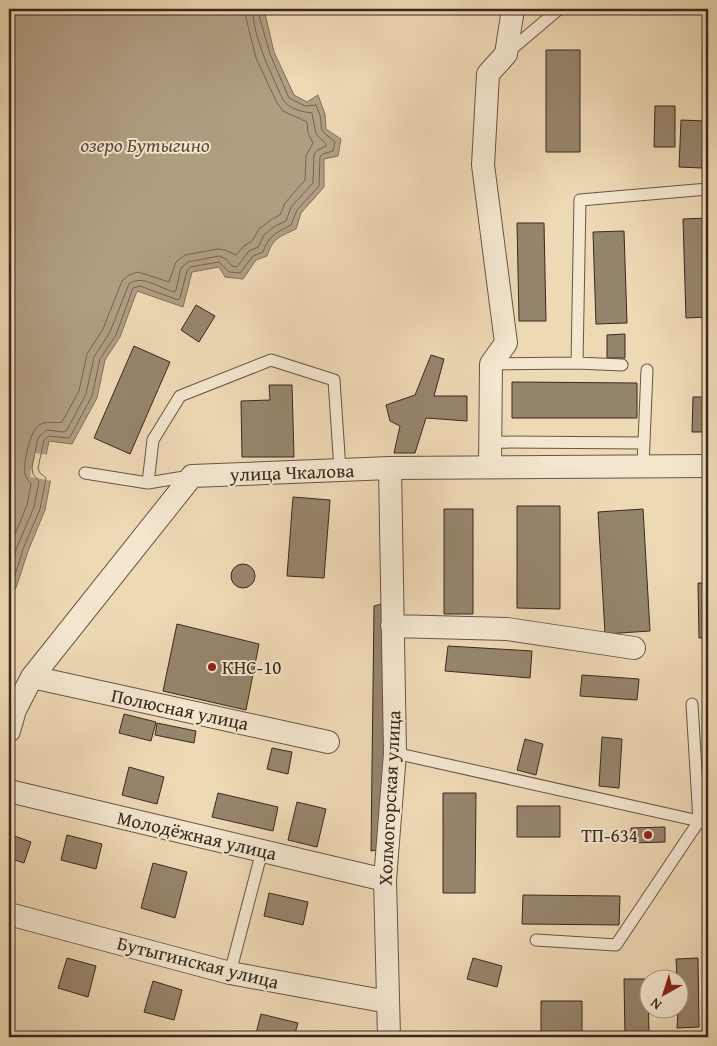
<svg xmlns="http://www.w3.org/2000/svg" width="717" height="1046" font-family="'Gentium Book Plus',serif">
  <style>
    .water { fill: #b09e82; stroke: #80705a }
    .pier { fill: #eed9b5 }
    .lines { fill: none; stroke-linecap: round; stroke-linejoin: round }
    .shore { stroke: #746450; stroke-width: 1 }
    .building { fill: #96856d; stroke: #372a1e }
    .service-casing { stroke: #655644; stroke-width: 13 }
    .minor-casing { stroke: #655644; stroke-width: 24 }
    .service { stroke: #f4e6cf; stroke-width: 11 }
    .minor { stroke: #f4e6cf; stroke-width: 22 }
    .poi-dot { fill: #8f2418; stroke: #f4e6cf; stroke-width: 2 }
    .labels { text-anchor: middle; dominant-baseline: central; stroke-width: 4; stroke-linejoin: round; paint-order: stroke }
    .street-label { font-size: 19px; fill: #372a1e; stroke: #f4e6cf }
    .poi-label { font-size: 19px; fill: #372a1e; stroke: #f4e6cf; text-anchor: start }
    .water-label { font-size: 20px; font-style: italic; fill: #5b4d3c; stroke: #f4e6cf }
  </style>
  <rect width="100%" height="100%" fill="#eed9b5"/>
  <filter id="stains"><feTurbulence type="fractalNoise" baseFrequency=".004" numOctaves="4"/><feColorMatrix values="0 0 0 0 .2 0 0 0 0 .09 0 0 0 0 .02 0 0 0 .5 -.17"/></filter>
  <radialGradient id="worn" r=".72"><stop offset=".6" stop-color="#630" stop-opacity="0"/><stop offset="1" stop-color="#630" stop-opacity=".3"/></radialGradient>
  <path class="water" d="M9,9H264L274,52L294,95L307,102L318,95L325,114L326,129L341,139L338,156L324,159V187L301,213L296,229C279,237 273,238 267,256L256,260L243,279L225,277L219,267L192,272L183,307L137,291L120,337L105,360L97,398L72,444L49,441L43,470L52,472L45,510L28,551L16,588L9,596Z"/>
  <path class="pier" d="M35,453L49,455L46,468L54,471L53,481L30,477Z"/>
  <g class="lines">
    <path class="shore" d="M9,549L27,505L31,484C29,481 26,478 25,474C23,463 30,431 39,425C47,420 55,424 62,422L79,391L87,354L103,329L122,281L129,275L138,272L169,282L176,262L185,255L218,249L225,250L236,255L244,246L252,241L259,229L272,219L280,215L285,203L305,180L306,156L313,143L308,133L307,122L283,111L277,103L256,58L246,18V9
      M9,575L17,547L34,507L39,481L33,474L32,467L38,438L46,430L64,432L67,430L86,394L94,357L110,332L129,284C141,274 160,288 174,292L176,290L181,268L188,262L219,256L226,259L232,266L237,267L249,251L258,247L264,235L275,226L286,221L291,207L313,183L314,154L318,150L326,146V144L316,134L312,113C302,112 290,109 283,100C272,75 252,36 253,9
      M9,589L12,585L23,549L40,509L46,478L40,473L38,468L44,440L49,436L68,438L70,437L92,396L100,359L116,335L133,288L140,286L178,300L180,298L187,271L190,267L219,262L229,272L240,273L253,256L263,252C269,235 276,233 291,225L297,210L319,186L320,157L323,154L333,151L335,142L322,131L320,115L316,105L305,106L289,98L270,54L259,15V9"/>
  </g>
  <path class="building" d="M546,50H580V152H546Z
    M655,106H675V147H654Z
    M681,120L704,121L702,168L679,167Z
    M708,218V317L686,318L683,219Z
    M517,223H544L546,321H519Z
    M624,231L627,323L596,324L593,232Z
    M196,305L215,316L199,342L181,330Z
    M625,334V358H607V335Z
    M134,346L170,362L130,454L94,438Z
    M431,355L444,359L434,396H467V421L426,418L415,453H394L400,426L390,421L386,405L415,395Z
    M512,382L637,383V418H512Z
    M269,385H292L294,457H242L241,401L270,400Z
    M693,397H708V432H692Z
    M293,497L330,500L324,578L287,576Z
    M517,506H560V609L517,608Z
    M444,509H473V614H444Z
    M643,509L650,631L605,634L598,512Z
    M231 576a12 12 0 1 1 24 0a12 12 0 1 1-24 0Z
    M698,583H708V638H699Z
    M386,603L383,849L371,851L374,606Z
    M177,624L259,644L246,710L163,691Z
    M448,646L532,651L530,678L445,671Z
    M582,675L639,679L637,700L580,696Z
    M124,714L156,722L151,741L119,733Z
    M157,723L196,731L194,743L155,735Z
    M602,737L622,739L619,788L599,786Z
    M525,739L543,744L536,775L517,770Z
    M272,748L292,752L288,774L267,769Z
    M129,767L164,777L157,804L122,795Z
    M218,793L278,807L273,831L212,817Z
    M443,793H476L475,893H443Z
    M297,802L326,809L317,847L288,840Z
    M517,806H560V837H517Z
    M665,827V842L631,843V828Z
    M9,834L31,842L24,863L9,858Z
    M67,835L102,844L96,869L61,860Z
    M153,863L187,872L175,918L141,908Z
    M269,893L308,902L303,925L264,916Z
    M523,895L620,896L619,925L522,924Z
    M67,958L96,966L88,997L58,988Z
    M473,958L502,966L497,987L467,979Z
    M698,958L699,1027L677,1028L680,978H677L676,959Z
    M624,979H648L649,1037H625Z
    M153,981L182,990L174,1020L144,1012Z
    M541,1001H582V1037H541Z
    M261,1014L298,1023L294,1037H255Z"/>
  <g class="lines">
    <defs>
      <path id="service" d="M507,53L559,9
        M577,363L622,365
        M491,364L577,363L580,200L708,189
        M490,442L644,443
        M643,466L647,370
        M85,473L148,483L190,476
        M148,483L153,440L180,396L271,360L334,380L340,470
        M692,704L699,821L708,825
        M395,753L699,821L616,945L536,940
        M230,973L262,851"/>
      <path id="minor" d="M490,467L491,364L506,343L483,165L488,74L506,54L513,9
        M392,626L507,629L634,648
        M32,677L328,742
        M9,731L15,710L32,677L192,476L390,468L708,466
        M9,791L385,880
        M9,914L230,973L388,1002
        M389,1037L385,880L395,753L390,468"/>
    </defs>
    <use href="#service" class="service-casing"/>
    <use href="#minor" class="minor-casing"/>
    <use href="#service" class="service"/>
    <use href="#minor" class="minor"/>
  </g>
  <g class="poi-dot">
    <circle cx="212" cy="667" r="5"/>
    <circle cx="648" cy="835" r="5"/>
  </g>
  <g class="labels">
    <g class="street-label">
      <text transform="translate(292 472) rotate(-2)">улица Чкалова</text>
      <text transform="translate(180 709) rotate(12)">Полюсная улица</text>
      <text transform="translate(389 798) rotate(-87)">Холмогорская улица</text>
      <text transform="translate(197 835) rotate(13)">Молодёжная улица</text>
      <text transform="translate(198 962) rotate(14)">Бутыгинская улица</text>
    </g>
    <g class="poi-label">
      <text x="222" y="667">КНС-10</text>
      <text x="638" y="835" text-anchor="end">ТП-634</text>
    </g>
    <g class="water-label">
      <text x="145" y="144">озеро Бутыгино</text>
    </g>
  </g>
  <rect width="717" height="1046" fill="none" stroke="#eed9b5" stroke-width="30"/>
  <rect x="10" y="10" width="697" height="1026" fill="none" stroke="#372a1e" stroke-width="2.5"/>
  <rect x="15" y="15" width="687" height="1016" fill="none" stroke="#372a1e"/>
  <g transform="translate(664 994) rotate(219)"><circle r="24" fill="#f4e6cf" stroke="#a89b88"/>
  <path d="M0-4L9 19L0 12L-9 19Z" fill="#8f2418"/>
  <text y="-8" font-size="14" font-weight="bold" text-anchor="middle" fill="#372a1e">N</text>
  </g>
  <rect width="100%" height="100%" filter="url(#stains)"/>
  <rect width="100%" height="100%" fill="url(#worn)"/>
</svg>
